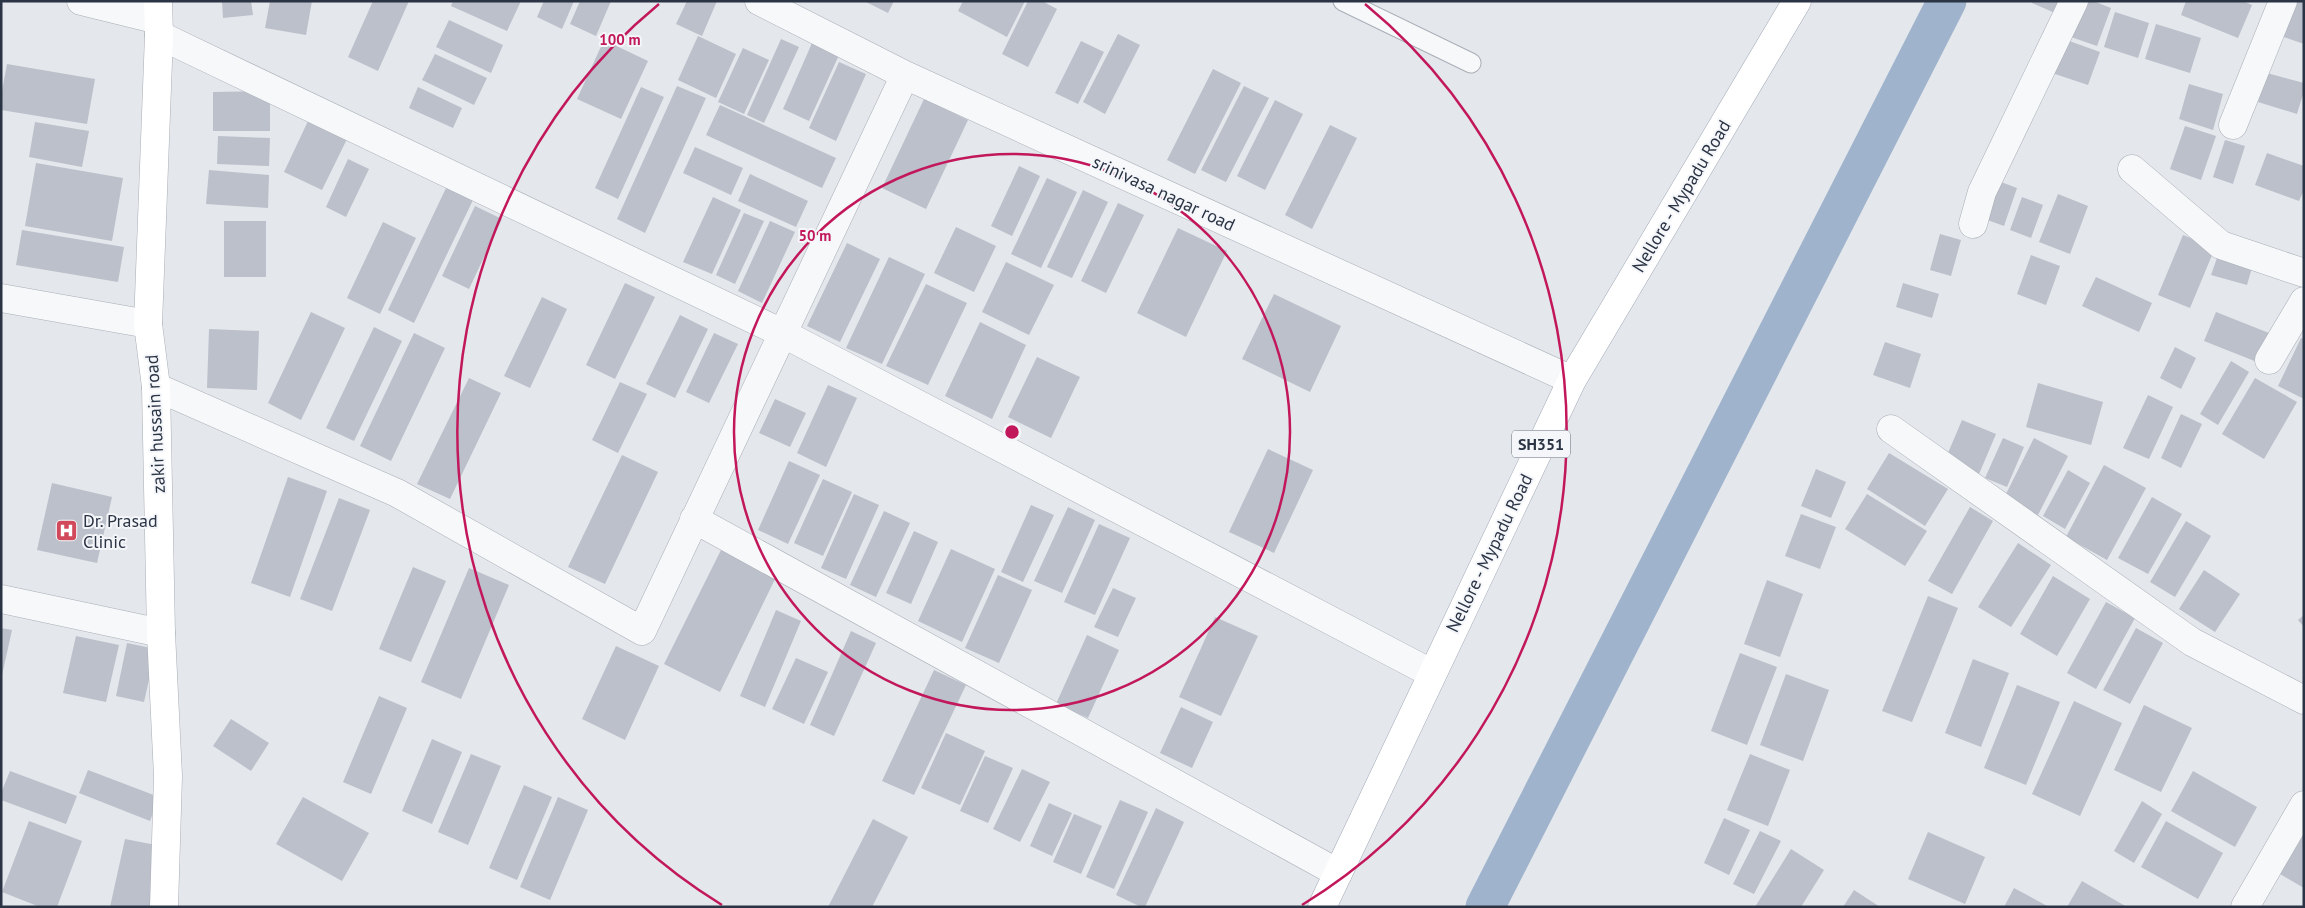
<svg xmlns="http://www.w3.org/2000/svg" width="2305" height="908" font-family="'PT Sans',sans-serif">
  <style>
    .lines { fill: none; stroke-linecap: round; stroke-linejoin: round }
    .canal { stroke: #9fb4cc; stroke-width: 39 }
    .building { fill: #bbc0ca }
    .lane-casing { stroke: #a9aeb7; stroke-width: 21 }
    .street-casing { stroke: #a9aeb7; stroke-width: 29 }
    .secondary-casing { stroke: #a9aeb7; stroke-width: 29 }
    .primary-casing { stroke: #a3abb8; stroke-width: 29 }
    .lane { stroke: #f7f8fa; stroke-width: 19 }
    .street { stroke: #f7f8fa; stroke-width: 28 }
    .secondary { stroke: #fff; stroke-width: 28 }
    .primary { stroke: #fff; stroke-width: 28 }
    .ring { fill: none; stroke: #c2185b; stroke-width: 2.5 }
    .labels { text-anchor: middle; dominant-baseline: central; stroke-width: 4; stroke-linejoin: round; paint-order: stroke }
    .shield { fill: #f4f6f9; stroke: #676e7b; stroke-width: 1 }
    .shield-label { font-size: 16px; font-weight: bold; fill: #2b3445 }
    .street-label { font-size: 18px; fill: #2b3445; stroke: #f4f6f9 }
    .poi-label { font-size: 18px; fill: #2b3445; stroke: #f4f6f9; text-anchor: start }
    .centre { fill: #c2185b; stroke: #f4f6f9; stroke-width: 2.5 }
    .ring-label { font-size: 15px; text-anchor: middle; font-weight: bold; fill: #c2185b; stroke: #f4f6f9; stroke-width: 4; stroke-linejoin: round; paint-order: stroke }
  </style>
  <rect width="100%" height="100%" fill="#e4e7ec"/>
  <g class="lines">
    <path class="canal" d="M1485,907L1947,1"/>
  </g>
  <path class="building" d="M222,1H251L253,15L223,18Z
    M270,1H312L306,35L265,28Z
    M373,1H409L378,71L348,57Z
    M453,1H521L507,31L451,6Z
    M544,1H574L562,29L537,17Z
    M580,1H611L596,36L570,24Z
    M687,1H717L702,36L676,24Z
    M864,1H894L888,13Z
    M963,1H1025L1007,37L958,11Z
    M1028,1H1042L1057,9L1028,67L1002,54Z
    M2033,1H2068L2062,16L2032,3Z
    M2080,1H2093L2111,8L2097,46L2068,36Z
    M2186,1H2243L2252,5L2238,38L2181,15Z
    M2292,1H2304V44L2281,36Z
    M2115,12L2149,23L2138,58L2104,47Z
    M449,20L503,45L491,73L436,47Z
    M2156,24L2201,38L2190,73L2145,59Z
    M1118,34L1140,45L1105,114L1083,102Z
    M698,36L736,54L716,98L678,80Z
    M2061,38L2100,52L2088,85L2049,72Z
    M781,39L799,47L764,123L747,115Z
    M604,40L648,61L621,119L577,99Z
    M1081,41L1104,52L1078,104L1055,93Z
    M812,43L839,55L809,121L783,109Z
    M743,48L769,60L744,114L718,102Z
    M435,54L487,78L474,105L422,80Z
    M839,62L866,74L836,141L809,128Z
    M7,64L95,79L87,124L1,110V96Z
    M1213,69L1241,83L1195,174L1167,160Z
    M2267,73L2304,83V91L2297,114L2258,102Z
    M2189,84L2223,94L2213,130L2179,119Z
    M677,86L706,98L645,233L617,219Z
    M1244,86L1269,98L1226,182L1201,170Z
    M418,87L462,108L453,128L409,108Z
    M641,87L664,97L618,199L595,188Z
    M270,91V131H213V92Z
    M924,99L968,120L926,209L882,188Z
    M1275,100L1303,114L1265,190L1237,176Z
    M720,105L836,158L822,188L706,135Z
    M308,121L347,139L322,190L284,172Z
    M35,122L89,131L82,167L29,157Z
    M1330,125L1357,138L1312,229L1285,215Z
    M2185,126L2216,136L2201,180L2170,169Z
    M218,136L270,138L269,166L217,164Z
    M2225,140L2245,146L2233,184L2213,177Z
    M695,147L743,168L731,195L683,173Z
    M2267,153L2304,166V190L2299,201L2255,185Z
    M348,159L369,169L346,217L326,207Z
    M36,163L123,178L112,241L25,226Z
    M1019,166L1040,176L1012,236L991,226Z
    M209,170L269,175L268,208L206,204Z
    M750,174L808,201L796,227L738,201Z
    M1047,178L1077,192L1041,268L1011,254Z
    M1993,179L2017,188L2004,226L1979,217Z
    M446,188L473,200L414,323L388,310Z
    M1083,190L1108,202L1072,278L1047,267Z
    M2058,194L2088,206L2070,254L2039,242Z
    M713,197L741,210L712,274L683,262Z
    M2022,197L2043,205L2031,238L2010,230Z
    M1118,203L1144,215L1106,293L1081,281Z
    M475,206L502,219L469,289L442,276Z
    M744,213L764,221L735,284L716,275Z
    M224,221H266V277H224Z
    M770,221L795,232L762,303L738,291Z
    M383,222L416,238L380,314L347,298Z
    M956,227L996,246L974,292L934,273Z
    M1178,228L1227,251L1186,337L1137,313Z
    M22,230L124,247L118,282L16,265Z
    M1940,234L1961,240L1951,276L1930,270Z
    M2183,235L2215,248L2190,308L2158,295Z
    M847,243L880,259L840,342L807,326Z
    M2031,255L2060,266L2046,305L2017,294Z
    M2218,255L2253,264L2247,285L2211,275Z
    M889,257L925,274L882,364L846,348Z
    M1006,262L1054,285L1029,335L982,312Z
    M2096,277L2152,303L2139,332L2082,306Z
    M625,283L655,297L615,379L586,365Z
    M1903,283L1939,294L1932,318L1896,307Z
    M926,284L967,303L928,385L886,366Z
    M1274,294L1341,326L1310,392L1242,359Z
    M542,297L567,309L530,388L504,376Z
    M311,312L345,328L301,420L268,403Z
    M2216,312L2269,333L2257,362L2204,341Z
    M680,315L708,329L675,398L646,384Z
    M980,322L1026,345L992,419L945,396Z
    M374,327L402,341L354,441L326,428Z
    M209,329L259,331L257,390L207,388Z
    M414,333L445,348L391,461L360,446Z
    M714,333L738,344L709,403L686,392Z
    M2301,338L2304,339V399L2278,386Z
    M1885,342L1921,354L1910,388L1873,375Z
    M2175,347L2196,358L2181,389L2160,378Z
    M1037,357L1080,377L1051,438L1008,417Z
    M2231,361L2249,372L2218,425L2200,414Z
    M469,378L501,393L450,499L417,484Z
    M2255,378L2297,402L2264,459L2222,434Z
    M620,382L647,394L618,453L592,440Z
    M2038,383L2103,402L2091,445L2026,427Z
    M828,385L857,398L826,467L797,453Z
    M2148,395L2173,407L2149,459L2123,448Z
    M775,399L806,413L790,447L759,433Z
    M2181,414L2202,424L2181,468L2161,458Z
    M1962,420L1996,434L1979,474L1945,460Z
    M2003,438L2024,447L2007,487L1985,478Z
    M2034,438L2068,456L2038,515L2004,498Z
    M1268,449L1313,470L1274,553L1229,532Z
    M1889,453L1948,489L1925,526L1867,489Z
    M622,455L658,472L605,584L568,567Z
    M789,461L820,475L788,544L758,530Z
    M2104,465L2146,488L2107,560L2066,537Z
    M1816,469L1846,482L1831,518L1801,506Z
    M2068,470L2090,483L2065,529L2043,516Z
    M288,477L327,491L290,597L251,583Z
    M823,479L852,492L823,556L794,543Z
    M52,483L112,497L97,563L37,550Z
    M854,494L879,505L846,579L821,568Z
    M1867,494L1927,531L1905,566L1845,529Z
    M2152,497L2182,514L2148,574L2118,558Z
    M339,498L370,510L332,611L300,599Z
    M1031,505L1054,515L1023,582L1001,572Z
    M1068,507L1095,520L1062,593L1034,581Z
    M1970,507L1993,521L1952,594L1928,581Z
    M884,511L910,523L876,597L850,585Z
    M1801,514L1836,527L1820,569L1785,556Z
    M2186,521L2211,536L2175,597L2150,582Z
    M1099,524L1130,538L1095,615L1064,602Z
    M914,531L938,542L911,604L886,593Z
    M2018,543L2051,565L2011,627L1978,607Z
    M723,546L778,573L720,692L664,664Z
    M951,549L995,569L962,642L918,621Z
    M413,567L446,581L411,662L379,649Z
    M469,568L509,585L461,699L421,682Z
    M2204,570L2240,594L2215,632L2179,609Z
    M998,575L1032,590L999,663L965,648Z
    M2053,576L2090,599L2057,656L2020,634Z
    M1767,580L1803,594L1780,657L1744,644Z
    M1113,588L1136,598L1118,637L1094,627Z
    M1928,596L1958,608L1912,722L1882,711Z
    M2106,602L2135,618L2096,689L2067,673Z
    M776,610L801,621L765,707L740,696Z
    M2304,615V627L2298,620Z
    M1215,617L1258,636L1221,716L1179,697Z
    M1,628L12,630L2,675H1Z
    M2136,628L2163,643L2130,704L2103,690Z
    M851,631L876,643L834,736L810,725Z
    M1087,635L1119,650L1088,718L1056,704Z
    M76,636L119,645L106,702L63,693Z
    M127,643L156,649L144,702L116,696Z
    M616,646L659,666L625,740L582,719Z
    M1740,653L1777,667L1747,745L1711,731Z
    M796,658L828,672L804,724L772,709Z
    M1973,659L2009,673L1981,747L1945,733Z
    M934,670L966,685L914,795L882,781Z
    M1786,674L1829,690L1803,761L1760,745Z
    M2017,685L2060,702L2026,785L1984,768Z
    M379,696L407,708L371,794L343,782Z
    M2074,701L2122,723L2080,816L2032,794Z
    M2144,705L2192,728L2161,792L2114,770Z
    M1181,707L1213,722L1192,768L1160,753Z
    M231,719L269,743L251,771L213,746Z
    M946,733L985,751L960,805L921,788Z
    M432,739L462,752L432,824L402,811Z
    M471,754L501,766L468,845L438,832Z
    M1750,754L1790,770L1768,826L1727,810Z
    M985,756L1013,768L988,823L960,811Z
    M1022,769L1050,782L1020,842L993,829Z
    M88,770L159,797L150,821L79,793Z
    M10,771L77,796L66,824L1,800V793Z
    M2193,771L2257,807L2235,847L2171,811Z
    M524,785L552,797L517,880L489,868Z
    M303,797L369,833L342,881L276,844Z
    M558,797L588,810L550,900L520,887Z
    M1120,800L1148,812L1114,889L1086,877Z
    M2142,801L2162,814L2134,863L2114,851Z
    M1049,803L1072,813L1052,856L1030,846Z
    M1156,808L1184,822L1145,907H1141L1116,895Z
    M1074,814L1102,826L1081,874L1053,862Z
    M1724,818L1750,830L1729,875L1704,863Z
    M873,819L908,837L872,907H828Z
    M29,821L82,841L57,907H40L2,892Z
    M2166,821L2223,853L2198,899L2141,867Z
    M1760,831L1781,841L1754,894L1733,884Z
    M1928,832L1985,857L1965,904L1908,879Z
    M2304,834V888L2280,874Z
    M125,839L166,847L153,907H110Z
    M1791,849L1824,870L1801,907H1755Z
    M2082,881L2127,907H2067Z
    M2014,888L2049,907H2004Z
    M1854,890L1880,907H1843Z"/>
  <g class="lines">
    <defs>
      <path id="lane" d="M1343,1L1471,63"/>
      <path id="street" d="M81,1L158,20
        M759,1L905,75L1572,380
        M159,35L782,333L1431,673
        M2233,125L2283,1
        M2132,169L2221,245L2304,273
        M1973,224L1982,192L2074,1
        M1,298L148,324
        M2269,360L2304,301
        M156,387L397,493L642,631L905,75
        M1891,429L2192,642L2304,700
        M694,519L1338,873
        M1,599L161,633
        M2245,907L2304,805"/>
      <path id="secondary" d="M158,1L159,35L148,324L156,387L161,633L168,776L164,907"/>
      <path id="primary" d="M1322,907L1572,380L1797,1"/>
    </defs>
    <use href="#lane" class="lane-casing"/>
    <use href="#street" class="street-casing"/>
    <use href="#secondary" class="secondary-casing"/>
    <use href="#primary" class="primary-casing"/>
    <use href="#lane" class="lane"/>
    <use href="#street" class="street"/>
    <use href="#secondary" class="secondary"/>
    <use href="#primary" class="primary"/>
  </g>
  <g class="ring">
    <circle cx="1012" cy="432" r="278"/>
    <path d="M722 905A555 555 0 0 1 659 4M1365 4A555 555 0 0 1 1302 905"/>
  </g>
  <defs>
    <symbol id="hospital-square" viewBox="-11 -11 22 22"><rect x="-9" y="-9" width="18" height="18" rx="4" fill="#d1495b" stroke="#f4f6f9"/><path d="M-5-5h3v3.5h4V-5h3V5h-3V1.5h-4V5h-3Z" fill="#fff"/></symbol>
  </defs>
  <g fill-rule="evenodd">
    <use href="#hospital-square" x="54" y="518" width="25" height="25"/>
  </g>
  <g class="labels">
    <rect class="shield" x="1512" y="430.5" width="58" height="27" rx="4"/>
    <g class="shield-label">
      <text x="1541" y="444">SH351</text>
    </g>
    <g class="street-label">
      <text transform="translate(1164 193) rotate(25)">srinivasa nagar road</text>
      <text transform="translate(1681 196) rotate(-59)">Nellore - Mypadu Road</text>
      <text transform="translate(155 424) rotate(-93)">zakir hussain road</text>
      <text transform="translate(1489 553) rotate(-64)">Nellore - Mypadu Road</text>
    </g>
    <g class="poi-label">
      <text x="83" y="520">Dr. Prasad<tspan x="83" dy="21">Clinic</tspan></text>
    </g>
  </g>
  <circle cx="1012" cy="432" r="8" class="centre"/>
  <g class="ring-label">
    <text x="620" y="45">100 m</text>
    <text x="815" y="241">50 m</text>
  </g>
  <rect width="2305" height="908" fill="none" stroke="#2b3445" stroke-width="5"/>
</svg>
